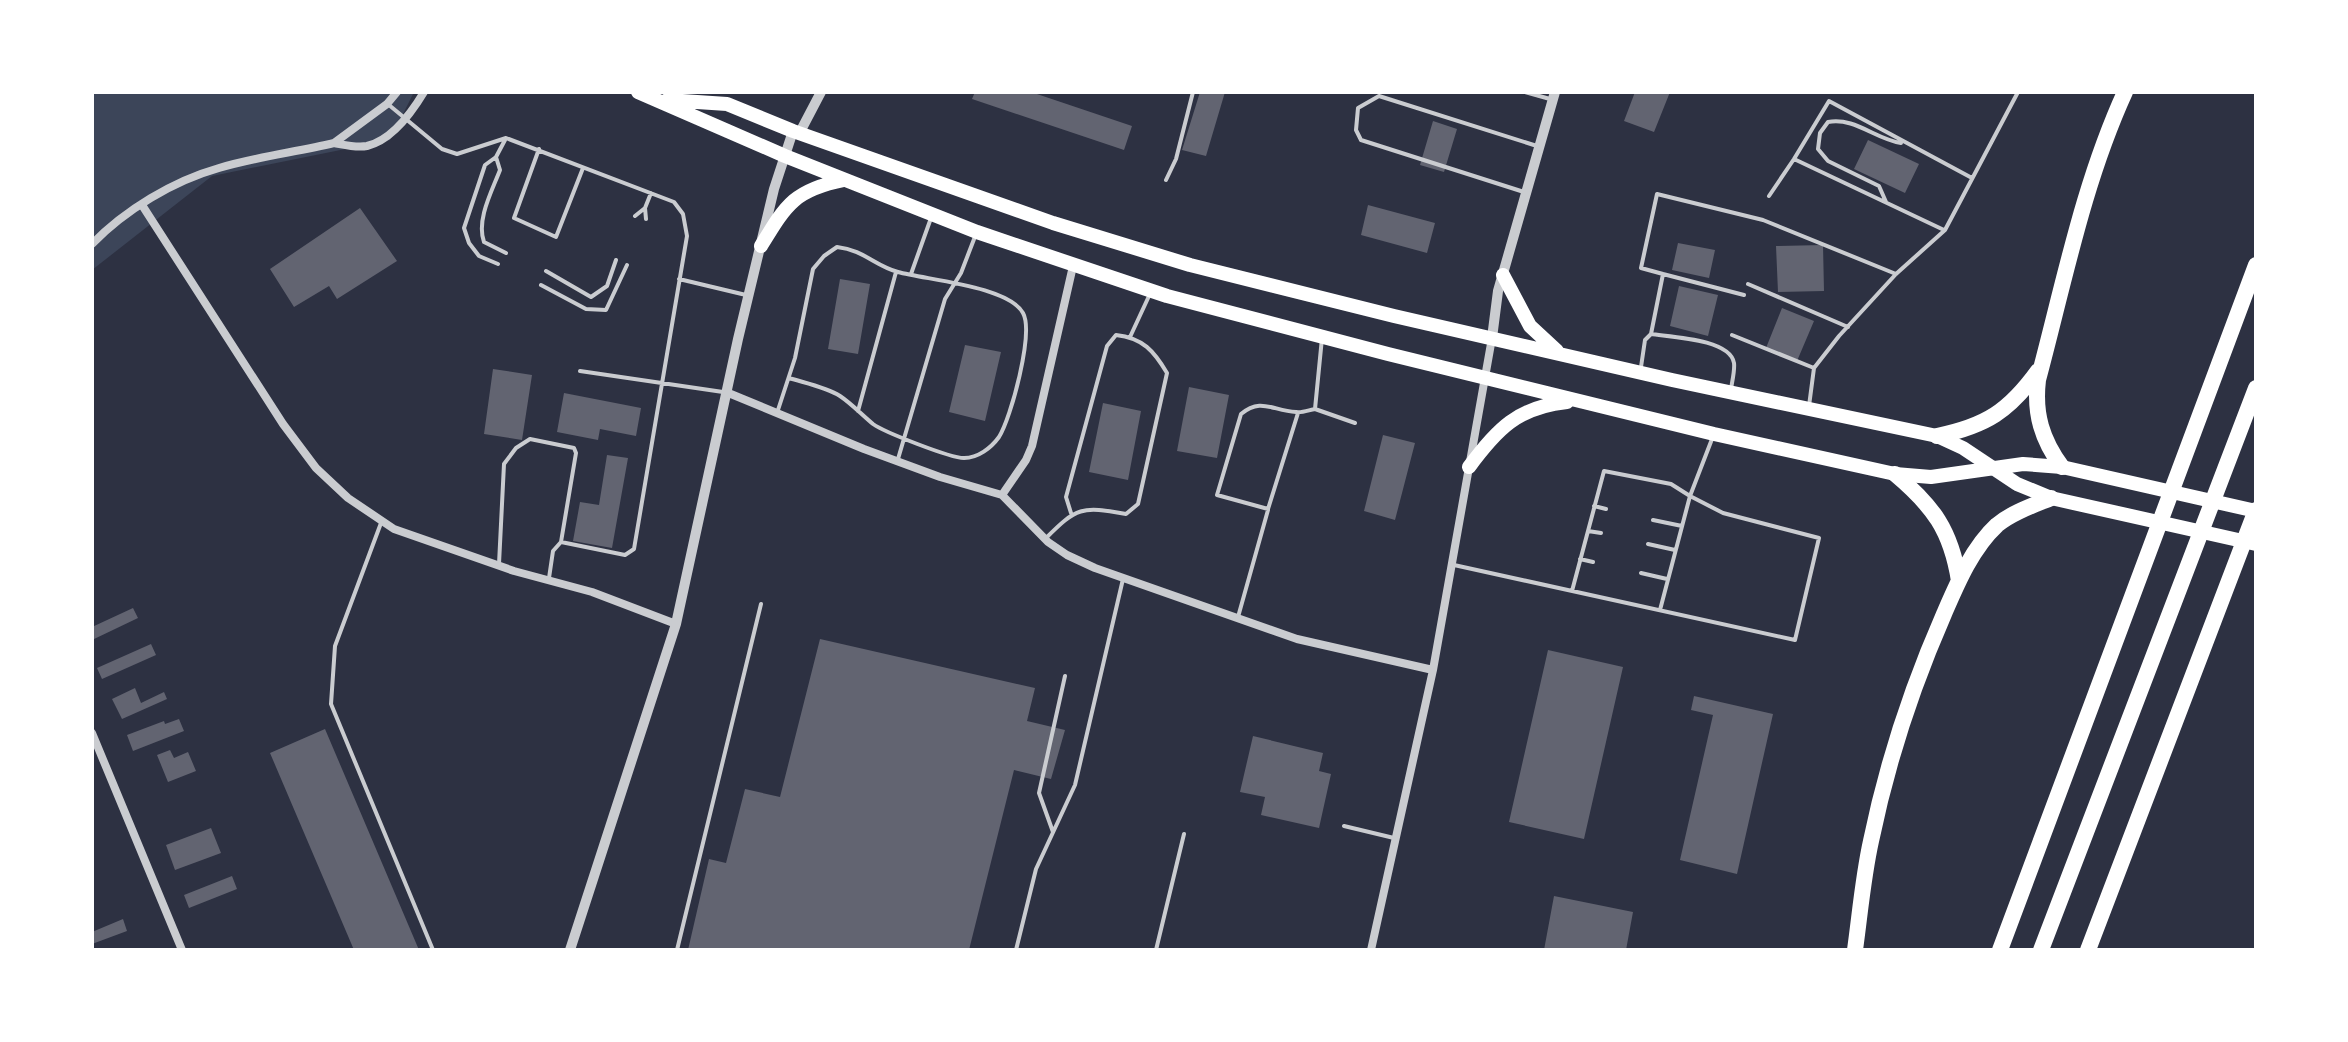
<svg xmlns="http://www.w3.org/2000/svg" width="2348" height="1042" font-family="'Asap Condensed',sans-serif">
  <style>
    .green { fill: #3c4559 }
    .building { fill: #626471 }
    .lines { fill: none; stroke-linecap: round; stroke-linejoin: round }
    .service { stroke: #caccd0; stroke-width: 4 }
    .minor { stroke: #caccd0; stroke-width: 8 }
    .tertiary { stroke: #caccd0; stroke-width: 10 }
    .primary { stroke: #fff; stroke-width: 14 }
    .trunk { stroke: #fff; stroke-width: 14 }
    .motorway { stroke: #fff; stroke-width: 16 }
  </style>
  <rect width="100%" height="100%" fill="#2d3142"/>
  <path class="green" d="M92,92H414L390,140L212,176L92,270Z"/>
  <path class="building" d="M975,92H1031L1132,126L1124,150L972,99Z
    M1200,92H1225L1206,156L1182,150Z
    M1635,92H1670L1654,132L1624,121Z
    M1433,121L1457,129L1444,172L1420,165Z
    M1868,140L1919,164L1905,193L1854,169Z
    M1368,205L1435,223L1427,253L1361,235Z
    M360,208L397,261L337,299L329,286L294,307L270,269Z
    M1678,243L1715,250L1709,278L1672,270Z
    M1823,245L1824,291L1778,292L1776,246Z
    M840,279L870,284L858,354L828,349Z
    M1679,286L1718,295L1708,336L1670,326Z
    M1782,308L1814,321L1797,361L1766,348Z
    M965,345L1001,352L985,421L949,412Z
    M493,369L532,375L522,440L484,434Z
    M1189,387L1229,395L1217,458L1177,451Z
    M564,393L641,408L636,436L600,429L598,440L557,432Z
    M1103,403L1141,411L1128,480L1089,472Z
    M1383,435L1415,443L1395,520L1364,511Z
    M607,455L628,458L612,548L573,541L580,502L599,505Z
    M133,608L138,618L92,640V627Z
    M820,639L1035,688L1027,721L1065,730L1051,779L1014,770L969,950H688L709,859L726,863L745,789L780,797Z
    M151,644L156,655L102,679L97,668Z
    M1548,650L1623,667L1584,839L1509,822Z
    M135,688L141,703L164,692L167,699L122,719L112,699Z
    M1694,696L1773,714L1737,874L1680,860L1713,715L1691,710Z
    M179,719L184,731L133,751L127,735L164,721L165,724Z
    M325,729L419,950H354L270,753Z
    M1253,736L1323,753L1319,771L1331,774L1319,828L1261,815L1265,797L1240,792Z
    M170,750L174,758L188,752L196,771L168,782L157,755Z
    M211,828L221,853L175,870L166,845Z
    M232,876L237,889L189,908L184,895Z
    M1554,896L1633,912L1626,950H1544Z
    M123,919L127,931L92,944V932Z"/>
  <g class="lines">
    <path class="service" d="M1525,92L1550,99
      M389,105L442,149L457,154L506,138L674,202L683,214L687,236L634,549L625,555L561,542L553,551L549,578
      M539,149L514,218L556,237L583,168
      M496,157L500,170C492,191 476,220 484,242L506,253
      M1794,159L1944,230
      M1166,180L1176,159L1193,92
      M1524,192L1361,140L1356,130L1358,108L1379,96L1537,146
      M1769,196L1794,159L1829,101L1972,178
      M1886,202L1879,186L1828,161L1818,149L1820,133L1828,122C1855,117 1875,139 1901,143
      M635,216L645,208
      M646,219L645,208L651,193
      M498,264L479,256L469,243L464,228L485,165L496,157L505,140
      M546,271L591,297L607,286L616,260
      M911,274L931,218
      M1663,274L1641,268L1657,194L1763,220L1896,274
      M679,279L746,295
      M1748,284L1848,327
      M541,285L586,309L606,310L627,265
      M1651,334L1663,274L1744,295
      M1732,335L1814,368
      M1130,337L1149,296
      M1322,338L1315,409L1355,423
      M1641,367L1645,340L1651,334C1671,337 1730,339 1734,363C1735,370 1732,382 1731,389
      M580,371L723,392
      M1809,406L1814,368L1839,336L1896,274L1945,230L2018,92
      M858,411L896,272
      M777,413L795,358L813,269L824,256L837,247C864,250 875,266 898,272C927,280 1008,286 1023,313C1034,333 1011,418 999,437C991,448 978,458 964,458C950,458 884,432 873,424C862,415 852,404 840,396C826,387 805,383 789,378
      M1298,413L1268,509L1217,495L1241,414C1261,397 1273,411 1296,412C1302,413 1309,410 1315,409
      M898,459L945,299L961,273L976,234
      M1594,506L1606,509
      M1653,520L1682,526
      M381,523L335,646L331,704L433,950
      M1588,531L1601,533
      M1045,539C1077,507 1081,506 1126,514L1138,504L1167,373C1154,351 1143,338 1116,335L1107,346L1066,497L1071,513
      M1648,544L1675,550
      M1580,559L1593,562
      M499,564L504,464L516,448L530,439L574,448L576,453L561,542
      M1454,565L1795,640L1819,538L1723,513L1690,496L1712,439
      M1641,573L1667,579
      M1572,591L1604,471L1671,484L1690,496L1660,610
      M1238,617L1268,510
      M1344,826L1394,838
      M1053,832L1039,793L1065,676
      M677,950L761,604
      M1016,950L1036,869L1075,785L1123,579
      M1156,950L1184,834"/>
    <path class="minor" d="M334,143L387,104L397,92
      M142,205L283,424L316,468L348,498L394,529L514,571L592,592L676,624
      M92,244C125,210 173,181 219,168C256,157 296,152 334,143C345,145 356,148 367,146C392,140 412,112 424,92
      M726,392L864,449L940,477L1002,495L1048,542L1067,555L1095,568L1297,639L1433,670
      M1002,495L1026,460L1032,446L1073,266
      M92,733L182,950
      M1371,950L1433,670L1492,338"/>
    <path class="tertiary" d="M799,134L821,92
      M1492,338L1498,291L1555,92
      M570,950L676,624L738,339L774,189L793,131"/>
    <path class="primary" d="M638,92L785,156L977,232L1167,296L1388,354L1714,434L1895,474L1931,477L2023,464L2062,467
      M667,100L727,104L793,131L1053,223L1190,265L1394,316L1672,380L1937,436L1963,448L2017,484L2051,498
      M761,246C786,205 794,190 844,180
      M1503,275L1530,326L1557,351
      M1469,467C1497,429 1518,407 1567,402"/>
    <path class="trunk" d="M2062,467L2256,511
      M2051,498L2256,544"/>
    <path class="motorway" d="M1937,436C1986,426 2009,411 2038,371
      M2062,467C2042,440 2034,414 2038,380C2064,283 2083,184 2125,92
      M1895,474C1933,506 1951,530 1959,581
      M1855,950C1860,914 1863,877 1871,841C1887,763 1912,687 1944,614C1957,584 1972,548 1997,525C2011,513 2034,505 2051,498
      M2000,950L2256,265
      M2041,950L2256,388
      M2088,950L2256,510"/>
  </g>
  <rect width="2348" height="1042" fill="none" stroke="#ffffff" stroke-width="188"/>
</svg>
